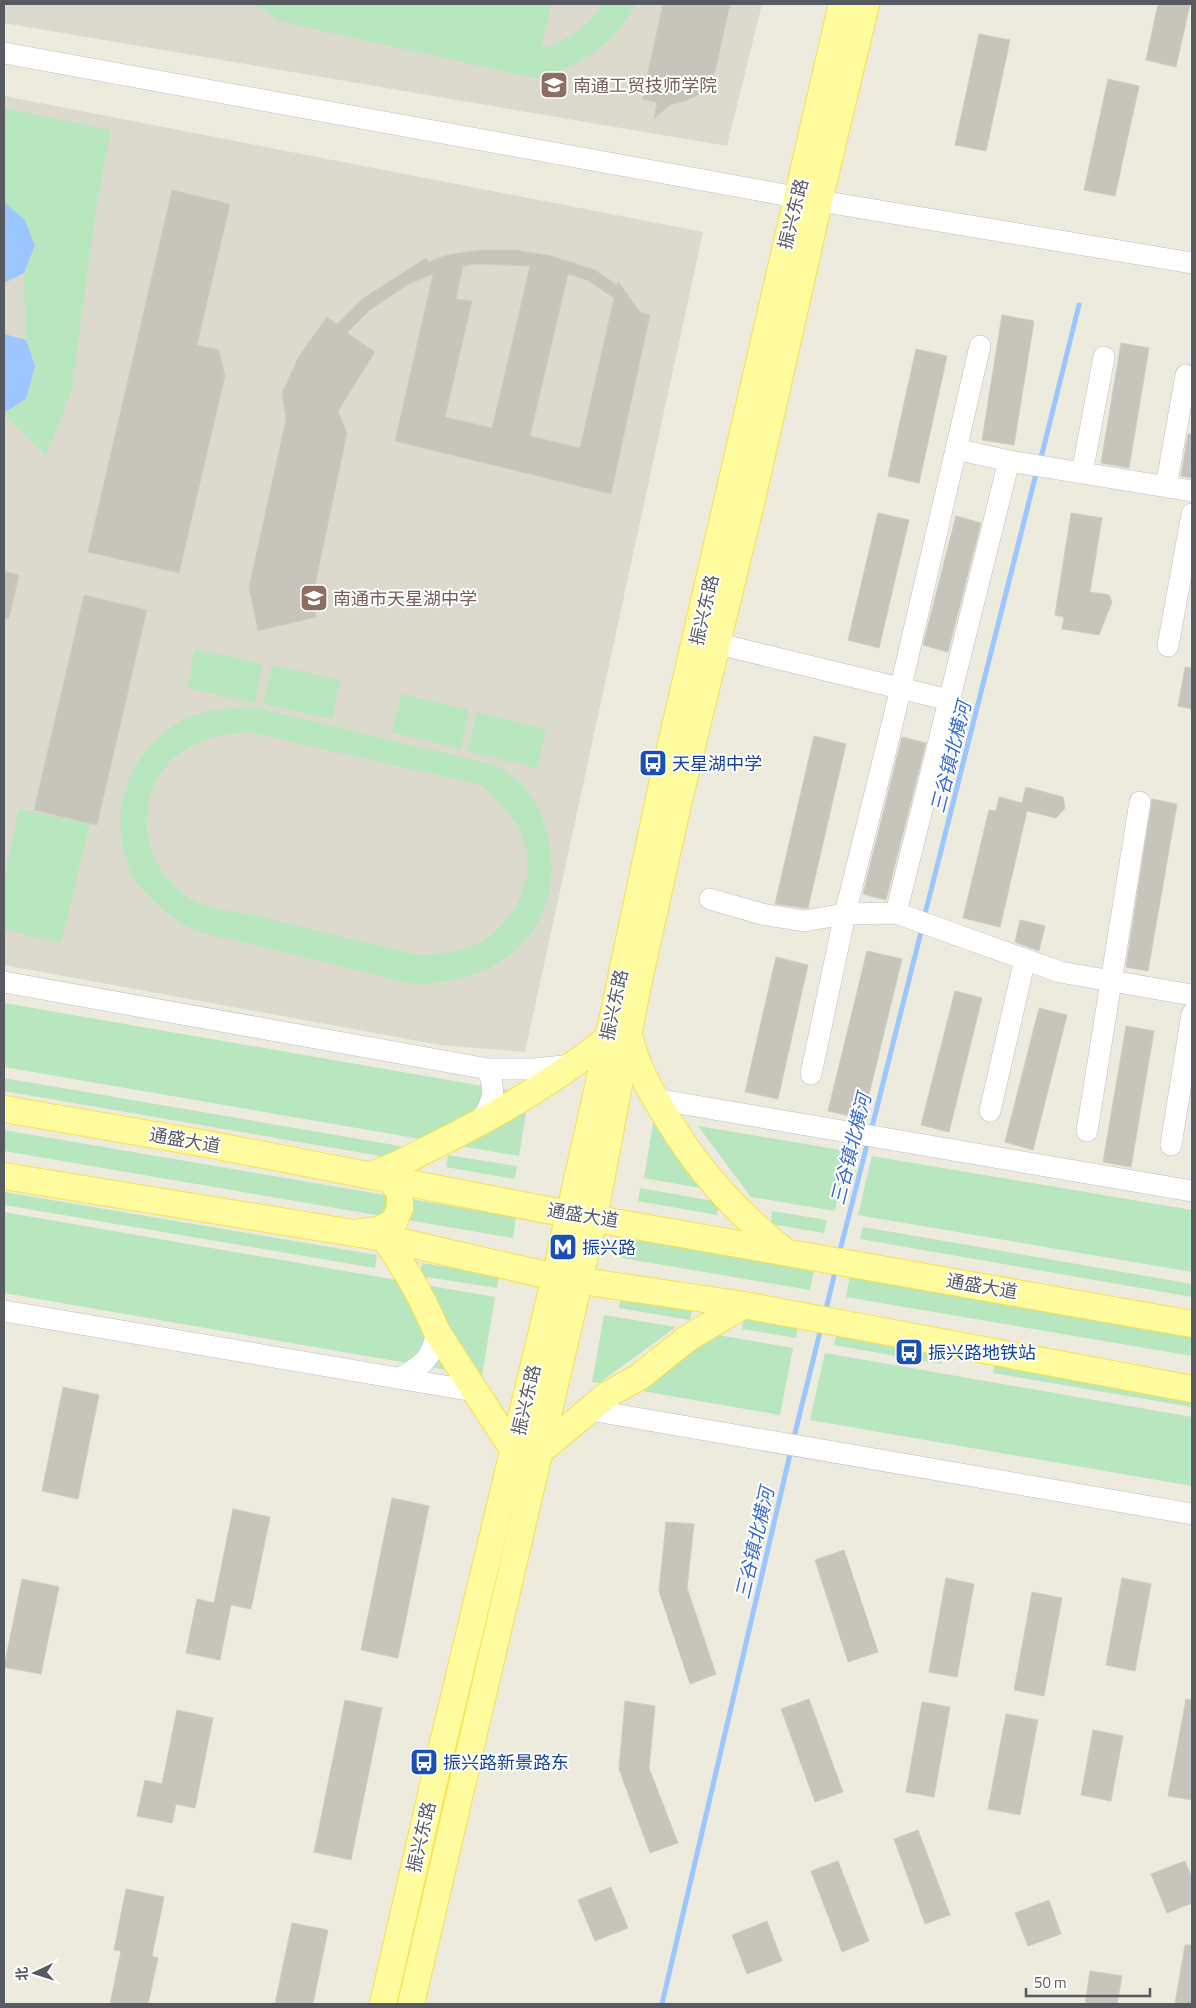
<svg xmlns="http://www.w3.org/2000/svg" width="1196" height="2008" font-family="'Titillium Web','Noto Sans SC',sans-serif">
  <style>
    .education { fill: #dbdacd }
    .green { fill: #b8e6be; fill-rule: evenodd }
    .water { fill: #9bc6ff }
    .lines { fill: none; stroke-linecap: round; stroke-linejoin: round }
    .stream { stroke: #9bc6ff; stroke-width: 5 }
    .building { fill: #c7c5bb; stroke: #d1cdbc; fill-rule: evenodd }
    .minor-casing { stroke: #bcbdc4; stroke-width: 22 }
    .major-casing { stroke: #fae049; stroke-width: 28 }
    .minor { stroke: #fff; stroke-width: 21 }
    .major { stroke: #fffca0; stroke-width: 26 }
    .labels { text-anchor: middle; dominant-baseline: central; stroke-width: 4; stroke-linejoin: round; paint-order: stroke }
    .education-label { font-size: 18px; fill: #785e54; stroke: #fff; text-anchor: start }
    .street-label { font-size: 18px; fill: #575a61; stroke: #fff }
    .transit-label { font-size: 18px; fill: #164399; stroke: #fff; text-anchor: start }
    .water-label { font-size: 19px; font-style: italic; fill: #376bc9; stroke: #fff }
  </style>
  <rect width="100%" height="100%" fill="#ecebde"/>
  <path class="education" d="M4,4H762L727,146L4,23Z
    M4,96L703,232L525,1052L440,1045L4,965Z"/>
  <path class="green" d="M254,4H551L541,49C567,40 589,27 603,4H636C615,44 578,69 535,78L279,21Z
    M4,108L111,130L95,215L72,390L46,456L4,414L26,399L35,366L26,340L24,273L35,245L25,220L4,203Z
    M195,649L263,664L255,703L187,688Z
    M272,665L340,680L332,719L263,704Z
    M401,694L470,710L461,749L392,732Z
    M253,707L494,765C529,782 545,812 550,850C562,935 492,988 411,983C398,982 384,977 372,974C344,967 317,960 289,954C267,948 246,943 224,938C214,935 202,934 194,930C175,922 140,892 131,874C129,868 127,862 126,857C108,804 134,746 183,720C205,709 229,708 253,707ZM249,732L481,785C498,801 515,816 523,839C538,880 513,926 475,945C459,953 436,954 419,955C363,942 308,929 253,915C236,912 208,909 194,901C151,876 134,825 157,780C175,745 212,734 249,732Z
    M477,712L546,729L537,768L468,751Z
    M19,809L90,823L61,943L4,930V878Z
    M4,1003L529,1094L519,1156L4,1067Z
    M4,1078L400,1146L398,1159L4,1091Z
    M654,1118L706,1189L644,1178Z
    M698,1126L847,1151L835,1211L751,1197Z
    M4,1130L391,1196L388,1217L4,1151Z
    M448,1155L517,1166L515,1179L446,1167Z
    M872,1156L1192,1210V1272L858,1215Z
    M640,1188L719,1202L717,1215L638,1201Z
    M4,1192L377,1255L375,1268L4,1205Z
    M410,1199L516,1217L513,1238L408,1220Z
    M772,1211L827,1220L824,1233L771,1224Z
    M4,1212L495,1297L482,1376L4,1293Z
    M863,1227L1192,1284V1297L860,1239Z
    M625,1237L814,1270L810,1290L622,1258Z
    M422,1263L499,1276L497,1288L420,1276Z
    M850,1276L1192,1335V1356L846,1297Z
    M621,1295L693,1308L690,1320L619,1308Z
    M604,1315L676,1327L599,1383L592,1382Z
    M744,1316L798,1326L796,1338L742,1329Z
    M837,1332L943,1351L941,1364L834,1345Z
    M712,1334L793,1348L780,1415L637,1390Z
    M825,1353L1192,1417V1486L810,1420Z
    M996,1360L1192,1394V1407L993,1373Z"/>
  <path class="water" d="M5,203L25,220L35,245L24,273L4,283Z
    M4,334L26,340L35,366L26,399L4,413Z"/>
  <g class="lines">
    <path class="stream" d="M1040,462L1079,305
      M924,918L1037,470
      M871,1131L922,928
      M839,1254L868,1141
      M825,1313L836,1268
      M793,1441L821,1328
      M662,2004L791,1450"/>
  </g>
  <path class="building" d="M663,4H730L715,72L702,93L687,100L670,105L654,119L657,102L642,99Z
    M1158,4H1190L1176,67L1146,60Z
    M979,34L1010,40L986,151L955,145Z
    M1108,79L1139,86L1115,196L1084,190Z
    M172,190L230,204L197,345L219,350L225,376L179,573L88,552Z
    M480,250H516L552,256L595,270L617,285L618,281L640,312L650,315L611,494L395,441L433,274L407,285L370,310L347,333L375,352L338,411L347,433L312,600L316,617L258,631L249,587L286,419L282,393L299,356L327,317L337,324L362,299L426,258L429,262L446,255ZM479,264L530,266L492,428L445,417L472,301L456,299L463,266ZM568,274L587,280L614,298L580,448L530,436Z
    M1002,315L1034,321L1014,445L982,440Z
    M1121,343L1149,348L1129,468L1101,463Z
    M916,349L947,356L919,483L888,476Z
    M1188,434H1192V478L1181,476Z
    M878,513L909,520L879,648L848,640Z
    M1071,513L1102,518L1090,592L1109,595L1112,602L1099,635L1062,629L1064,617L1055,615Z
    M956,516L981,523L948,652L923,645Z
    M4,571L19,575L9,619H4Z
    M84,595L147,610L97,825L34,810Z
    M1185,667L1192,668V709L1178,706Z
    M814,736L846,744L808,908H804L775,904Z
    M902,737L926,743L886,900L863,894Z
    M1026,787L1063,797L1065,808L1056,818L1027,811L1000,927L963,918L989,810L996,811L999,797L1022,803Z
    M1152,799L1177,804L1148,971L1126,967Z
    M1020,920L1045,926L1039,951L1015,942Z
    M867,951L902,959L863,1119L828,1111Z
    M776,957L808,965L778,1099L745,1092Z
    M955,991L982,998L949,1132L921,1125Z
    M1039,1008L1067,1015L1033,1150L1005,1142Z
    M1126,1026L1154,1031L1131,1167L1103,1162Z
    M63,1387L99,1395L78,1499L42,1491Z
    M392,1498L429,1506L398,1658L361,1650Z
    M233,1509L270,1517L251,1609L231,1605L220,1660L186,1653L197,1599L214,1603Z
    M666,1522L694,1524L687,1588L716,1674L690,1684L659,1591Z
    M844,1550L878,1652L848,1662L815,1560Z
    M946,1578L974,1584L957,1677L929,1672Z
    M1122,1578L1151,1584L1135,1671L1106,1665Z
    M22,1579L59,1587L41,1674L4,1667Z
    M1032,1592L1062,1598L1044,1696L1014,1690Z
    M809,1699L843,1792L815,1802L781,1709Z
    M1186,1699L1192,1700V1800L1168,1796Z
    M345,1700L382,1708L351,1860L314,1852Z
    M625,1701L655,1706L649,1768L678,1843L650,1853L619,1769Z
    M922,1702L950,1707L934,1797L906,1792Z
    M177,1710L213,1718L195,1808L176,1804L172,1823L137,1816L145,1780L162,1784Z
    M1006,1714L1038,1720L1020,1815L988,1809Z
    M1093,1730L1123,1736L1111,1801L1081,1795Z
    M918,1830L950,1915L925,1924L894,1839Z
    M838,1861L869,1941L842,1952L811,1871Z
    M1185,1861L1192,1878V1903L1167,1913L1151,1874Z
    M611,1887L628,1928L595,1941L578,1900Z
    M126,1889L164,1897L152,1956L158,1958L148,2004H110L121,1951L114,1950Z
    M1049,1900L1061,1934L1028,1946L1015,1913Z
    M767,1921L782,1961L747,1974L732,1935Z
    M292,1923L328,1930L313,2004H275Z
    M1185,1945H1192V2004H1175Z
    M1090,1971L1122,1976L1117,2004H1085Z"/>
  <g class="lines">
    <defs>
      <path id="minor" d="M4,53L796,197L1192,263
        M956,449L1009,461
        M1082,473L1104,357
        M1166,487L1186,375
        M1192,491L1009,461L896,913L1060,972L1192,995
        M702,640L949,700
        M1168,646L1192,514
        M710,899L762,914L804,921L845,914L896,913
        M4,982L488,1069H534L574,1065
        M811,1074L845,914L892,725L980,346
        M655,1099L1192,1191
        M990,1111L1025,959
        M480,1124C492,1100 497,1096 488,1069
        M1087,1131L1140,802
        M1171,1145L1192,1014
        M4,1311L474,1391
        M400,1378C424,1364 431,1360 437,1332
        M590,1410L1192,1514"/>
      <path id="major" d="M630,1039C638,1070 651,1092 667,1118C699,1171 734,1210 782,1249
        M4,1109L207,1144L568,1214L1192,1324
        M371,1175C393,1168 413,1157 434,1146C495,1116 553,1083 607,1039
        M4,1176L384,1238L555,1277L744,1305L1192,1389
        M360,1232L379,1230L394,1222L400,1208V1191L388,1178
        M384,1238C405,1267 423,1299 437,1332L514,1451
        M538,1453L607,1395L639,1377L688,1338L744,1305
        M383,2004L438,1764L555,1277L596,1096L666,766L842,4
        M411,2004L594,1217L637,989L678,804L753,495L819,201L866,4"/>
    </defs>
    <use href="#minor" class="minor-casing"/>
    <use href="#major" class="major-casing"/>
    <use href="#minor" class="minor"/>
    <use href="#major" class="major"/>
  </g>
  <defs>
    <symbol id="university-square" viewBox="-11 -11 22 22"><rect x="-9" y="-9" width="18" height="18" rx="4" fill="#8d6e63" stroke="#fff"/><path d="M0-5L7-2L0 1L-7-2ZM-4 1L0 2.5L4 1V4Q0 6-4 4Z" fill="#fff"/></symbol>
    <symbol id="school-square" viewBox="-11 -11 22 22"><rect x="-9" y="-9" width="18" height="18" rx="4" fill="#8d6e63" stroke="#fff"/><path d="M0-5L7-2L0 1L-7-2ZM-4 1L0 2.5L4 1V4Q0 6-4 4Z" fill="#fff"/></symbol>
    <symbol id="bus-square" viewBox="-11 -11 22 22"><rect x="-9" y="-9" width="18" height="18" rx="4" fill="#1a4fb4" stroke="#fff"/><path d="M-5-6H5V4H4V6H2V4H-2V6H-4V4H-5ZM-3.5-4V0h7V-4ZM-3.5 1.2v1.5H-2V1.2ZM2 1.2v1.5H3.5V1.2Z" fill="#fff"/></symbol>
    <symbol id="metro-square" viewBox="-11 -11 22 22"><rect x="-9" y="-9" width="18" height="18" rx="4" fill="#1a4fb4" stroke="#fff"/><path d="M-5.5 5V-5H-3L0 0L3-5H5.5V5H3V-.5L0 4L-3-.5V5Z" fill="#fff"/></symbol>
  </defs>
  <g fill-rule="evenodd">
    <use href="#university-square" x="538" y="69" width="32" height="32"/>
    <use href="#school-square" x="298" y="582" width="32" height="32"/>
    <use href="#bus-square" x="637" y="747" width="32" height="32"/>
    <use href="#metro-square" x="547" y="1231" width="32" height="32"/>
    <use href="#bus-square" x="893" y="1336" width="32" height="32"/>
    <use href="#bus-square" x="408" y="1746" width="32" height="32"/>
  </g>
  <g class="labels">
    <g class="education-label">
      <text x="573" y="85">南通工贸技师学院</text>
      <text x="333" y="598">南通市天星湖中学</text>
    </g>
    <g class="street-label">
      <text transform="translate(793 214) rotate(-76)">振兴东路</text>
      <text transform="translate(704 610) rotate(-77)">振兴东路</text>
      <text transform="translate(614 1005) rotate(-78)">振兴东路</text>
      <text transform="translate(185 1140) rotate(10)">通盛大道</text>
      <text transform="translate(583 1215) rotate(9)">通盛大道</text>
      <text transform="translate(982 1286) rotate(10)">通盛大道</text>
      <text transform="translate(526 1400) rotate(-77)">振兴东路</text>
      <text transform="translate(421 1837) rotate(-77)">振兴东路</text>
    </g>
    <g class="transit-label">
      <text x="672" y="763">天星湖中学</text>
      <text x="582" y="1247">振兴路</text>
      <text x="928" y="1352">振兴路地铁站</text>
      <text x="443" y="1762">振兴路新景路东</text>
    </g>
    <g class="water-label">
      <text transform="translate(950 757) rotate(-76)">三谷镇北横河</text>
      <text transform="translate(850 1149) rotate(-76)">三谷镇北横河</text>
      <text transform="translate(754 1543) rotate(-77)">三谷镇北横河</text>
    </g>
  </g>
  <rect width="1196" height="2008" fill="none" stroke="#575a61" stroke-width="10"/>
  <g transform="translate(35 1973) rotate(266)" stroke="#ffffff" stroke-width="4" paint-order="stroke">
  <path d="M0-4L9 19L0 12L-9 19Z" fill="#575a61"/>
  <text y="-8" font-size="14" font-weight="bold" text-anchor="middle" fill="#575a61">北</text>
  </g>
  <path d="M1026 1988v8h124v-8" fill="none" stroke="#575a61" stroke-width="2.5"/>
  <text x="1034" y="1988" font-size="15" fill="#575a61" stroke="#ffffff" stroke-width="4" paint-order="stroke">50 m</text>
</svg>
